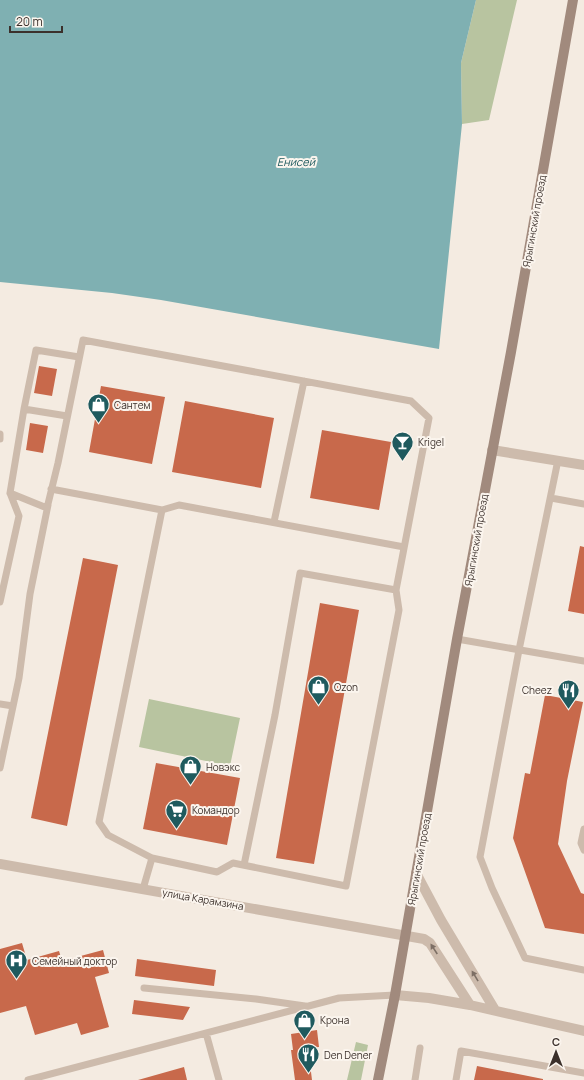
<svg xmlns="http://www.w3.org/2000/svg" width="584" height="1080" font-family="Manrope,sans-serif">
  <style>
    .green { fill: #b8c4a0 }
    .water { fill: #7fb0b2 }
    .building { fill: #c8694b }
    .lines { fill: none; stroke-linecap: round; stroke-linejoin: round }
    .lane { stroke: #cdbbac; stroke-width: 7 }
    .street { stroke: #cdbbac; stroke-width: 10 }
    .secondary { stroke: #a18a7d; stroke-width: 10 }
    .oneway { fill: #7d6f65 }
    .labels { text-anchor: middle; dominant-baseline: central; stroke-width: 4; stroke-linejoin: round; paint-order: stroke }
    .street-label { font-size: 10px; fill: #3b302b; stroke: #fbf5ee }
    .poi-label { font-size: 10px; fill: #3b302b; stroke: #fbf5ee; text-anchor: start }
    .water-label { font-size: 11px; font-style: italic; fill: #1f5a5e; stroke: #fbf5ee }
  </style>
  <rect width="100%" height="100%" fill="#f4ebe1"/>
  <path class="green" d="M476,0H517L489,120L462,124L461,63Z
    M149,699L240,718L230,766L139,747Z
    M356,1042L368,1045L361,1080H347Z"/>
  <path class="water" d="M0,0H476L461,63L462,124L439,349L161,300L112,293L0,282Z"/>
  <path class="building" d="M39,366L57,369L52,396L34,393Z
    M101,386L165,397L152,464L89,452Z
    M185,401L274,418L261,488L172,472Z
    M30,423L48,426L43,453L26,450Z
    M322,430L391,442L379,510L310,498Z
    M580,546L584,547V614L568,611Z
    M83,558L118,565L67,826L31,818Z
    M320,603L359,610L314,864L276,858Z
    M545,695L583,702L567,781L558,844L581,893L584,894V934L545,928L513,838L525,773L530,774Z
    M156,763L240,778L227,845L143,829Z
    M22,943L27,960L59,951L62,961L103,950L109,973L95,977L109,1027L81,1035L77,1023L35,1035L26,1006L0,1013V949Z
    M137,959L216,970L214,986L135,976Z
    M134,1000L190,1007L183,1020L132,1014Z
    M317,1030L319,1047L308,1048L312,1080H295L291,1050H293L291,1034Z
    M477,1066L543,1079V1080H474Z
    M184,1067L187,1080H138Z"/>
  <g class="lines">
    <path class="lane" d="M24,409L67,416
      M0,434V439
      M558,460L519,650L480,857L492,888L525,958L584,970
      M51,489L162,510L179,505L404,547
      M10,493L47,508L58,463L83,340L411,401L429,418L396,590L399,610L346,886L233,863L217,872L152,858L108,835L99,822L162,510
      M551,498L584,504
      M274,522L304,381
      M0,602L19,516L10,493L24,409L36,350L79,357
      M457,639L584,661
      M0,704L13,706
      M0,768L19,678L30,594L48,505
      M584,829L581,843L584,850
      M244,865L275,715L300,573L396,590
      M143,889L152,858
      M144,988L256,999L305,1006
      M206,1033L219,1080
      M28,1080L339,998L395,995
      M415,1080L420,1048
      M456,1080L461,1051L584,1073"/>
    <path class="street" d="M492,450L584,465
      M0,864L424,939L430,943L470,1005
      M416,873L441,920L495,1010
      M395,995L429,998L470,1005L584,1031"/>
    <path class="secondary" d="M378,1080L395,995L457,639L511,352L573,0"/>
  </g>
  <defs><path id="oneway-solid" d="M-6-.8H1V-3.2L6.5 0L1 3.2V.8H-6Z"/></defs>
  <g class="oneway">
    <use href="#oneway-solid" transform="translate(434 949) rotate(-123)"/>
    <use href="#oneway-solid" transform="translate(475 976) rotate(-121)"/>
  </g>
  <defs>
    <symbol id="shop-pin" viewBox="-11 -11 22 30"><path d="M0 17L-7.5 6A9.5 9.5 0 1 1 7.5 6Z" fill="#1f5a5e" stroke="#fbf5ee"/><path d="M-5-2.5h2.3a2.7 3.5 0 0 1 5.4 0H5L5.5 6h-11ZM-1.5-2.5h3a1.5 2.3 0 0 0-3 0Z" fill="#fff"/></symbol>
    <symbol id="bar-pin" viewBox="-11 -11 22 30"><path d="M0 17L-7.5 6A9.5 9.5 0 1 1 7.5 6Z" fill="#1f5a5e" stroke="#fbf5ee"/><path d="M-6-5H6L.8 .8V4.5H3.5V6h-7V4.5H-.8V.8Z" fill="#fff"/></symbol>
    <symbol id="restaurant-pin" viewBox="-11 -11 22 30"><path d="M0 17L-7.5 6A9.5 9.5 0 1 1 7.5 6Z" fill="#1f5a5e" stroke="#fbf5ee"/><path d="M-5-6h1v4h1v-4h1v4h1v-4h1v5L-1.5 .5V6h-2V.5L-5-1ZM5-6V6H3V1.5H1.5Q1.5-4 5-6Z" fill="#fff"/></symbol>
    <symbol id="supermarket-pin" viewBox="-11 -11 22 30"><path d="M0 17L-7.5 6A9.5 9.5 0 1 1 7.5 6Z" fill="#1f5a5e" stroke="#fbf5ee"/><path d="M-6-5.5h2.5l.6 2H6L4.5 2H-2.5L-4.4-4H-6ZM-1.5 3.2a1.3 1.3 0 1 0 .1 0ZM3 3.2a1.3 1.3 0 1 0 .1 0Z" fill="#fff"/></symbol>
    <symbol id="hospital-pin" viewBox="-11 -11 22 30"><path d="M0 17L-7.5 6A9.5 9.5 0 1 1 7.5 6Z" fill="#1f5a5e" stroke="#fbf5ee"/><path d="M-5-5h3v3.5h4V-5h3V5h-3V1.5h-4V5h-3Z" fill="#fff"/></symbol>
  </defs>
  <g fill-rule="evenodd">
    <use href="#shop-pin" x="86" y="392" width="25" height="34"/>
    <use href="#bar-pin" x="390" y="430" width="25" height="34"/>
    <use href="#shop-pin" x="306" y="674" width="25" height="34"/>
    <use href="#restaurant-pin" x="556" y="678" width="25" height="34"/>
    <use href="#shop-pin" x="178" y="754" width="25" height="34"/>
    <use href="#supermarket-pin" x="164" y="798" width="25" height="34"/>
    <use href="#hospital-pin" x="4" y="948" width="25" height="34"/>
    <use href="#shop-pin" x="292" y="1008" width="25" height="34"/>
    <use href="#restaurant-pin" x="296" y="1042" width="25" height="34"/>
  </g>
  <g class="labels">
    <g class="street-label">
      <text transform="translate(534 221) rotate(-80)">Ярыгинский проезд</text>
      <text transform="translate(476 540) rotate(-80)">Ярыгинский проезд</text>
      <text transform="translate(419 859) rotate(-80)">Ярыгинский проезд</text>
      <text transform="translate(203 899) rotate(10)">улица Карамзина</text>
    </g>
    <g class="poi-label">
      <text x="114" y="405">Сантем</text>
      <text x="418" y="442">Krigel</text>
      <text x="334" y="687">Ozon</text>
      <text x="552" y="690" text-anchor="end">Cheez</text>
      <text x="206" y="767">Новэкс</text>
      <text x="192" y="810">Командор</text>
      <text x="32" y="961">Семейный доктор</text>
      <text x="320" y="1020">Крона</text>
      <text x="324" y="1055">Den Dener</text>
    </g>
    <g class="water-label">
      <text x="296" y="161">Енисей</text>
    </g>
  </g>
  <g transform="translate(556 1052)" stroke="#fbf5ee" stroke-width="3" paint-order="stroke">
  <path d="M0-3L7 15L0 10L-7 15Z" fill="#3b302b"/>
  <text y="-6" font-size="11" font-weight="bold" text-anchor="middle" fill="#3b302b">С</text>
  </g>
  <path d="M10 26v6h52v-6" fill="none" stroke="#3b302b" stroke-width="2"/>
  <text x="16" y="26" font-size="12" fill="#3b302b" stroke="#fbf5ee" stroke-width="3" paint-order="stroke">20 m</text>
</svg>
